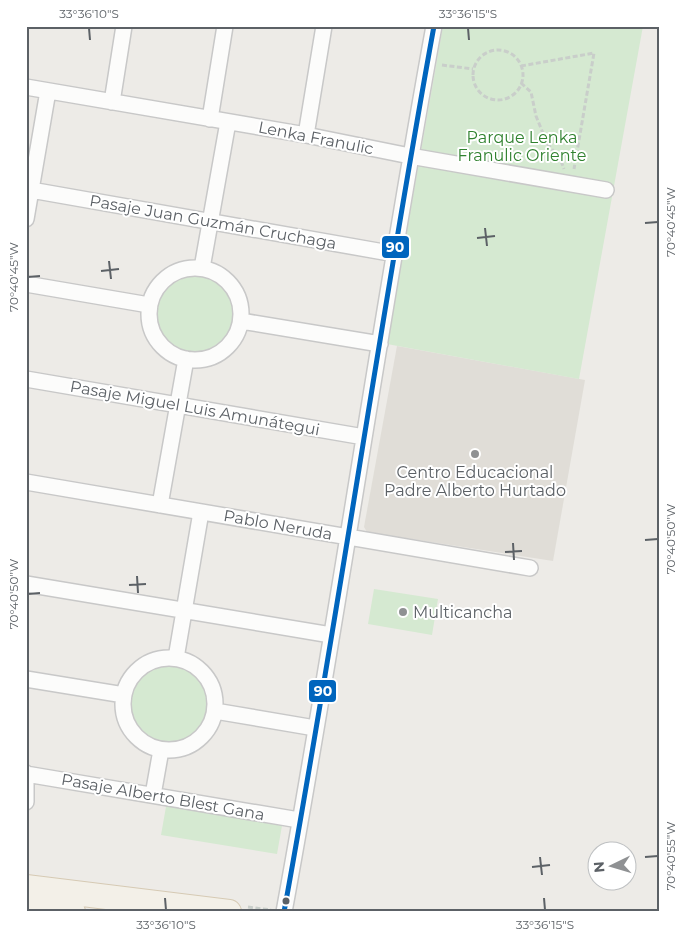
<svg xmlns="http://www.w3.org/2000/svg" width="685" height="938" font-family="Montserrat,sans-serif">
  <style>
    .education { fill: #e0ddd7 }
    .green { fill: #d5e9d1 }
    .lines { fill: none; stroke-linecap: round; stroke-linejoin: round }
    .street-casing { stroke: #c8c8c8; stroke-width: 18 }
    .primary-casing { stroke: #d6cab4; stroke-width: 26 }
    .path { stroke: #c9ceca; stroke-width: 3; stroke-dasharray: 5 2.5; stroke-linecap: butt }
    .street { stroke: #fcfcfb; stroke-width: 15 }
    .primary { stroke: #f3f0e8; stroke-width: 24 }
    .bus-1-casing { stroke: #fff; stroke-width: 9 }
    .bus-1 { stroke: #0065bd; stroke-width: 5 }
    .ticks { fill: none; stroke: #5c6166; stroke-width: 2 }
    .poi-dot { fill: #8f9193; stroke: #fff; stroke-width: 2 }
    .bus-dot { fill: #5c6166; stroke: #fff; stroke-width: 2 }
    .labels { text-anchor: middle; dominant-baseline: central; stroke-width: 4; stroke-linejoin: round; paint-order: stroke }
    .park-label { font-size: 16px; fill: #30822f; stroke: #fff }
    .street-label { font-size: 16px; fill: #5c6166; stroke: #fff }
    .poi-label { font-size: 16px; fill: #5c6166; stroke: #fff }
    .line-badge { stroke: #fff; stroke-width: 2 }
    .badge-label { font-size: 14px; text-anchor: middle; font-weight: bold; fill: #fff }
    .neatline { fill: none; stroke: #5c6166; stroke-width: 2 }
    .ticks-label { font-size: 12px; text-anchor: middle; fill: #5c6166 }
  </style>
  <rect width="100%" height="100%" fill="#edebe7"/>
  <path class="education" d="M397,346L585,380L553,561L367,532L364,527Z"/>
  <path class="green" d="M443,26H643L579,379L387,344Z
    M155 313a39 39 0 1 1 78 0a39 39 0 1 1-78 0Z
    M374,589L438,599L432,635L368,624Z
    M128 703a41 41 0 1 1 82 0a41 41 0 1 1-82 0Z
    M167,801L283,820L277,854L161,835Z"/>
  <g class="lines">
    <defs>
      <path id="street" d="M26,87L306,135L410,156L606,190
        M112,102L124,26
        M210,119L225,26
        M306,135L324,26
        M31,190L395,254
        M26,219L48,91
        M149 314a46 46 0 1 1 92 0a46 46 0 1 1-92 0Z
        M202,268L228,122
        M26,284L149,305
        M241,321L380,344
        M26,379L364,437
        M26,482L530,568
        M160,505L186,359
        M26,584L331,635
        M123 704a46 46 0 1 1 92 0a46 46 0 1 1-92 0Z
        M176,658L201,512
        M26,679L124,695
        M215,711L315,728
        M26,773V802
        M26,774L299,820
        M153,795L161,750
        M284,912C338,617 380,321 434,26"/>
      <path id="primary" d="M26,887L229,912
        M26,906L73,912"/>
    </defs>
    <use href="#street" class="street-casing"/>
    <use href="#primary" class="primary-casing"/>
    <path class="path" d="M473 75a25 25 0 1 1 50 0a25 25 0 1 1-50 0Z
      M442,65L473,69
      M521,66L594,53L574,169
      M521,83L531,92L536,116L547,143L561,161L564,169
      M248,907L271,910"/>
    <use href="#street" class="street"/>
    <use href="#primary" class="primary"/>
    <defs>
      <path id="bus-1" d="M284,912C338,617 380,321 434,26"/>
    </defs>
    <use href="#bus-1" class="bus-1-casing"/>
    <use href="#bus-1" class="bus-1"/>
  </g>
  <path class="ticks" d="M89,28L90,40M468,28L469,40M645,223L658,222M485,228L487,246M477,238L495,236M109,261L111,279M101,271L119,269M28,277L40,276M645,540L658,539M513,543L514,560M505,552L522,551M137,576L138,593M129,585L146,584M28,594L40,593M540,857L542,875M645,857L658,856M532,867L550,865M165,898L166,910M544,898L545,910"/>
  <g class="poi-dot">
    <circle cx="475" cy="454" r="5"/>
    <circle cx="403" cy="612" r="5"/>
  </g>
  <circle class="bus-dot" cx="286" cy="901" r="4.5"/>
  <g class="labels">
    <g class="park-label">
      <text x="522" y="137">Parque Lenka<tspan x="522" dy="18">Franulic Oriente</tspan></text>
    </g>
    <g class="street-label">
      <text transform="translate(316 138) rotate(11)">Lenka Franulic</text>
      <text transform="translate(213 222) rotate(10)">Pasaje Juan Guzmán Cruchaga</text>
      <text transform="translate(195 408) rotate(10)">Pasaje Miguel Luis Amunátegui</text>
      <text transform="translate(278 525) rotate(10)">Pablo Neruda</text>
      <text transform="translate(163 797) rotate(10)">Pasaje Alberto Blest Gana</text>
    </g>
    <g class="poi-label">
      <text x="475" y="472">Centro Educacional<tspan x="475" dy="18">Padre Alberto Hurtado</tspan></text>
      <text x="413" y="612" text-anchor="start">Multicancha</text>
    </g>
  </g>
  <g class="line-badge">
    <rect x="381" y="235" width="29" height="24" rx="5" fill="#0065bd"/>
    <rect x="308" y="679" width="29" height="24" rx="5" fill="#0065bd"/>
  </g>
  <g class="badge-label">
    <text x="395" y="252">90</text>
    <text x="323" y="696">90</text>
  </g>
  <rect width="685" height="938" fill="none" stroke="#ffffff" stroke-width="55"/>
  <g transform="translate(612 866) rotate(265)"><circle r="24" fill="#ffffff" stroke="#bec0c2"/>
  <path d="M0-4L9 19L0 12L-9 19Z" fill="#8f9193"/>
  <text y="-8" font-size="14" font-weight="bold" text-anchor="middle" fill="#5c6166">N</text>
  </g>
  <rect x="28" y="28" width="630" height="882" class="neatline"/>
  <g class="ticks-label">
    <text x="89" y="18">33°36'10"S</text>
    <text x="468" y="18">33°36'15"S</text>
    <text transform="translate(671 222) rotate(-90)" y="4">70°40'45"W</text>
    <text transform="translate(14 277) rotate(-90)" y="4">70°40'45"W</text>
    <text transform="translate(671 539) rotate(-90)" y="4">70°40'50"W</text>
    <text transform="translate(14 594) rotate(-90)" y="4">70°40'50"W</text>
    <text transform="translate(671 856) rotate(-90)" y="4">70°40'55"W</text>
    <text x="166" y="929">33°36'10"S</text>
    <text x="545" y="929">33°36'15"S</text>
  </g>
</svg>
